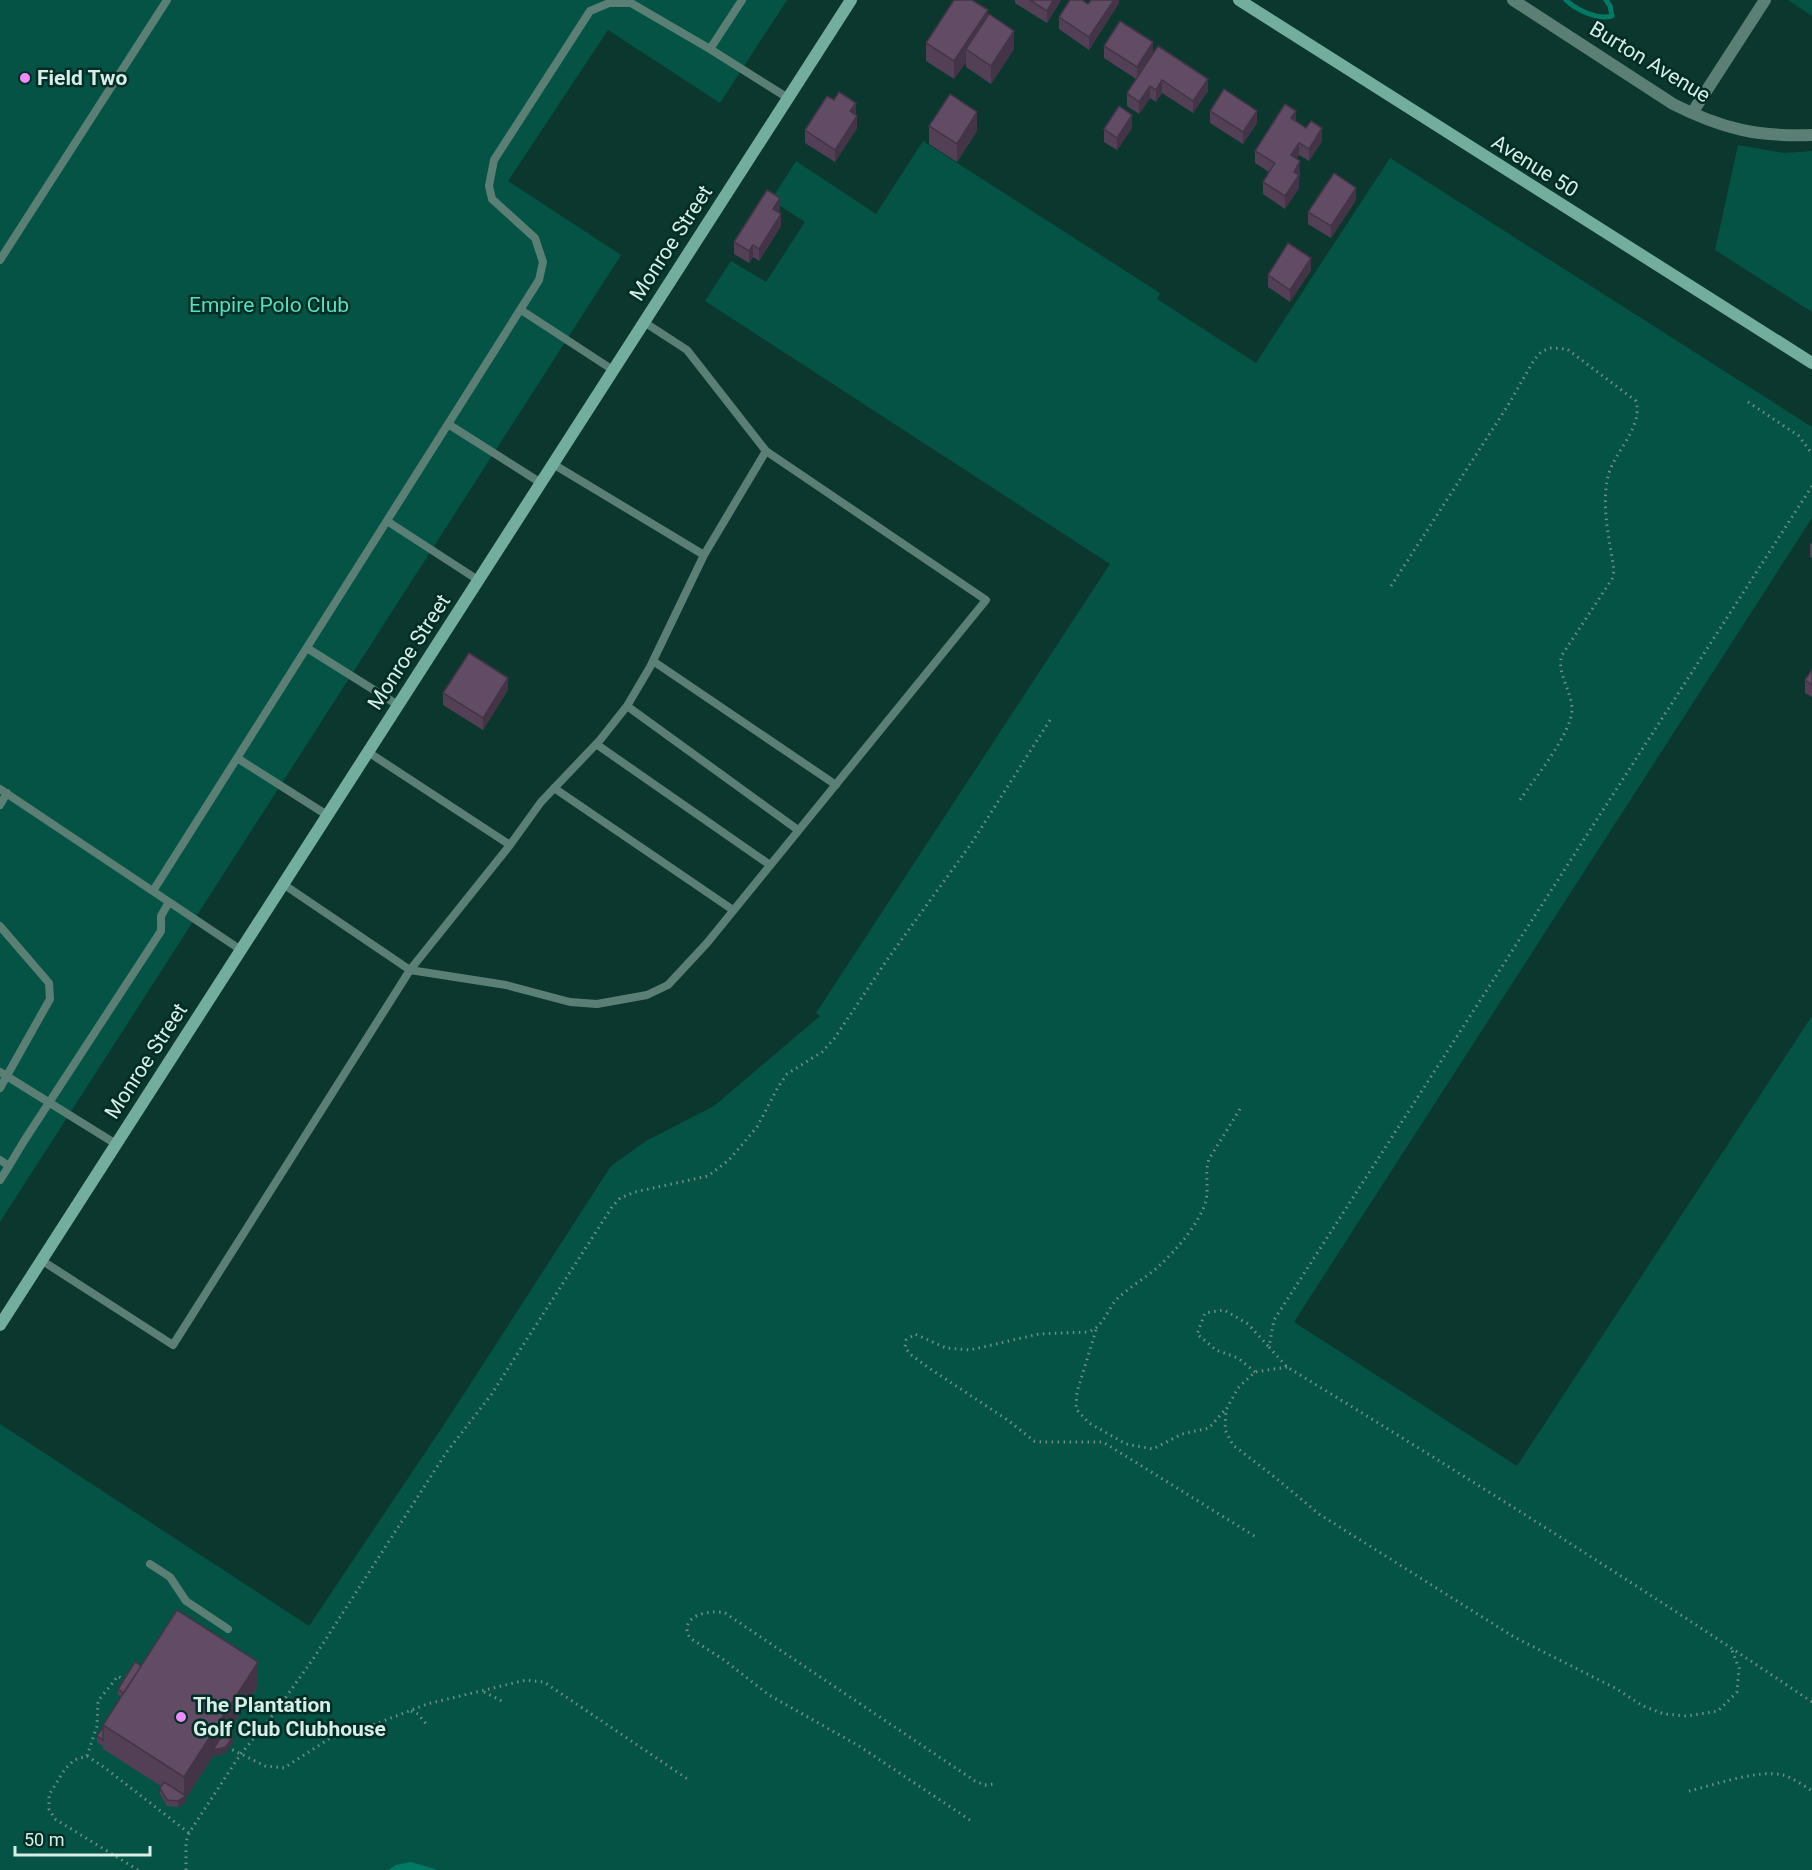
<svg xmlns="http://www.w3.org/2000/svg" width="1812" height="1870" font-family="Roboto,sans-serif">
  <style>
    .green { fill: #045345 }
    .water { fill: #007965 }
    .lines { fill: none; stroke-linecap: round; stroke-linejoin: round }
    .stream { stroke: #007965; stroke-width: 5 }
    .path { stroke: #6d8f87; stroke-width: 3; stroke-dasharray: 1.5 4.5; stroke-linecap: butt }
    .lane { stroke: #5b7f75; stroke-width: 8 }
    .street { stroke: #5b7f75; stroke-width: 12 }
    .secondary { stroke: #72ad9d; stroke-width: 12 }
    .wall { fill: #534057 }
    .shaded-wall { fill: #443447 }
    .building { fill: #614b65; stroke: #443447; stroke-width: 1.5 }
    .poi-dot { fill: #eb8dfc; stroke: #002d24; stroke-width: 2 }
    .labels { text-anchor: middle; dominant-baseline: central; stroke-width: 5; stroke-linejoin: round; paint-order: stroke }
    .street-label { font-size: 21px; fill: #d7ede7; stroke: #002d24 }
    .poi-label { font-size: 21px; font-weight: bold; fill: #d7ede7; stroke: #002d24; text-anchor: start }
    .park-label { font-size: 21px; fill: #56dfc1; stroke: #002d24 }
  </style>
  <rect width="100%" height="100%" fill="#0b372e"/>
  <path class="green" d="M0,0H787L720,103L608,30L508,181L621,255L0,1222Z
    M1788,0H1812V16Z
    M923,141L1160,293L1157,299L1256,363L1390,158L1812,427V518L1294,1322L1517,1466L1812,1016V1870H0V1424L309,1626L449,1417L611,1166L646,1141L714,1106L820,1016L816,1013L1110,564L705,301L731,261L766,282L805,222L771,200L796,161L876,214Z
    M1738,145L1784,153L1812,151V312L1715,250Z"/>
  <path class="water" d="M411,1862L438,1870H388L396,1865Z"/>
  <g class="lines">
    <path class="stream" d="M1566,0C1576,10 1598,20 1612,16L1610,6L1606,0"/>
    <path class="path" d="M1748,402L1799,436L1812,454
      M1812,486L1274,1320L1269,1347L1287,1367C1464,1475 1640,1586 1812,1702
      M1391,586L1507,407L1534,360L1541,352L1550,348L1567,349L1636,401C1643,427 1616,450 1609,473C1600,504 1610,540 1614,571L1612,579L1562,655C1556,671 1571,690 1572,708C1573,732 1534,779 1520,800
      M1240,1109L1209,1159C1204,1173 1210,1189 1205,1204C1196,1228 1176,1250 1158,1267C1145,1278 1130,1287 1118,1298C1107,1309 1104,1327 1088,1332L1039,1334L970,1350L946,1348L915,1334L906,1340L905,1347L910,1354L929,1368L1009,1421L1034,1441L1042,1442H1103L1256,1537
      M1096,1330L1077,1392L1076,1409L1089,1423L1126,1444L1153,1449L1182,1434L1209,1428L1224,1411
      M1287,1367L1255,1372L1238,1388L1226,1410L1225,1430L1233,1445L1277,1479L1319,1514L1365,1543L1514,1637L1615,1688L1643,1706L1664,1714L1687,1716L1718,1711L1737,1692L1739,1668L1731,1648
      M1255,1372L1238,1358L1216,1350L1197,1334L1205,1313L1224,1310L1248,1324L1269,1347
      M484,1692L504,1702
      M411,1711L418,1714L427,1725
      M227,1747L265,1766L284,1768L329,1739L373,1725L427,1704L526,1680L544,1682L689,1780
      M87,1756L97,1726L98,1701L118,1676L127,1682
      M1689,1791C1714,1785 1758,1769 1783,1775C1793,1778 1803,1785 1812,1791
      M970,1820L859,1746L769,1695L724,1660L690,1638C677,1616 710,1609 725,1613L975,1781L985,1785L994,1784
      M138,1870L55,1819L49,1809V1795L65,1769L74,1760L87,1756L105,1768L189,1833
      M186,1870V1842L189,1833L240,1755L276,1711L313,1659L446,1453L491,1395L612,1207L620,1198L635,1192L708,1176L729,1160L757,1127L778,1087L787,1074L822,1052L834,1039L889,957L971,844L1050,720"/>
    <path class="lane" d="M710,49L788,98
      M0,260L167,0
      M521,310L613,370
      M644,322L687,350L766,451L704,555
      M448,424L541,483
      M387,521L478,580
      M307,648L398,705
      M653,661L836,785
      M627,706L798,830
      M596,744L770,865
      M368,752L510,845L541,802L600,740L627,706L650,667L704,555L553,464
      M237,758L327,815
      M554,788L733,910
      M0,789L241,950
      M0,805L7,793
      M283,884L410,970L510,845
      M153,891L539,280L543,262L535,238L492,199L489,186L494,160L590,11L609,3H631L710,49L742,0
      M0,926L49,983L50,999L0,1088
      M0,1072L116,1144
      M0,1160L9,1166L0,1180
      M9,1166L24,1141L161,931V916L169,902
      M41,1260L173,1345L410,970L506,985L570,1002L597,1004L647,995L668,985L707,943L986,600L766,451
      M150,1564L170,1577L186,1601L228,1629"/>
    <path class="street" d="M1513,0L1673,104C1722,129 1758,137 1812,135
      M1692,113L1765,0"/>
    <path class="secondary" d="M1239,0L1812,363
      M0,1325L851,0"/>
  </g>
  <path class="wall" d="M1015,0H1061L1047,23L1015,3Z
    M1119,0V3L1089,50L1059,29V17L1088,4Z
    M988,15L1014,49L991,84L966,67V62L954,79L926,61V43Z
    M1104,46L1153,53L1208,91L1193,113L1162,93L1156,102L1150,98L1139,114L1127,106V93L1136,79L1104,58Z
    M1210,111L1257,123L1243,144L1210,123Z
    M856,115L857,128L835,162L805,143V130Z
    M1296,121L1322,141L1309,161L1299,155L1296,159L1300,174L1299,176V188L1285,209L1263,194V182L1269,172L1255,163V151Z
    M929,126L977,131L957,162L929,144Z
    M1132,128L1117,150L1104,142V129Z
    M1356,200L1331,238L1308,224V212Z
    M780,210L779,212L781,226L759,261L753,257L749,263L734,254V242Z
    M1311,270L1290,302L1268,287V275Z
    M1812,542V558L1810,557V545Z
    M1812,670V697L1805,693V680Z
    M508,690L483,730L443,705V693Z
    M141,1666L258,1686L231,1728L233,1742L226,1753L213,1756L186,1798V1802L178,1807L167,1806L160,1794V1788L161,1786L103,1749V1746L97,1742V1736L103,1727V1725L121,1697L118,1695V1689Z"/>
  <path class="shaded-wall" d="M1053,0H1061L1047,23V11Z
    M1114,0H1119V3L1089,50V37Z
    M988,10V28L966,49V62L954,79V61Z
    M1014,31V49L991,84V66Z
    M1153,42V55L1137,80V67Z
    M1208,79V91L1193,113V101Z
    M1162,80V93L1156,102V90Z
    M1150,86V98L1139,114V102Z
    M856,103V115L850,111Z
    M1257,111V123L1243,144V132Z
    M1296,111V123L1291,118Z
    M977,112V131L957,162V144Z
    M1132,115V128L1117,150V138Z
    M857,116V128L835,162V150Z
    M1322,128V141L1309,161V149Z
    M1299,143V155L1291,167V155Z
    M1300,161L1299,188L1285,209V196L1294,172Z
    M1356,188V200L1331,238V226Z
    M780,198V210L773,221V209Z
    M781,214V226L759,261V249Z
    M753,245V257L749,263V251Z
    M1311,258V270L1290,302V290Z
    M508,678V690L483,730V718Z
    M258,1662V1686L217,1749L233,1736V1742L226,1753L213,1756L186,1798V1802L178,1807V1801L184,1797V1777Z"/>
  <path class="building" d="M954,0H972L988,10L954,61L926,43Z
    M1030,0H1053L1047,11Z
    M1070,0H1082L1088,4L1091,0H1114L1089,37L1059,17Z
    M989,14L1014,31L991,66L966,49Z
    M1120,21L1153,42L1137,67L1104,46Z
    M1158,46L1208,79L1193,101L1162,80L1156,90L1150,86L1139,102L1127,93Z
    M1224,89L1257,111L1243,132L1210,111Z
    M839,92L856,103L850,111L857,116L835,150L805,130L827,96L834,100Z
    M950,94L977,112L957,144L929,126Z
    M1285,104L1296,111L1291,118L1306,128L1311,121L1322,128L1309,149L1299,143L1291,155L1300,161L1294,172L1299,175L1285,196L1263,182L1275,163L1255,151Z
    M1119,106L1132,115L1117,138L1104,129Z
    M1334,173L1356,188L1331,226L1308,212Z
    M767,190L780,198L773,209L781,214L759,249L753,245L749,251L734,242Z
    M1288,243L1311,258L1290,290L1268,275Z
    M469,653L508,678L483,718L443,693Z
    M1812,670V685L1805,680Z
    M177,1610L258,1662L184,1777L103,1725Z
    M135,1662L141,1666L124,1693L118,1689Z
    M229,1724L233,1736L226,1747L213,1750Z
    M103,1727V1740L97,1736Z
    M164,1782L186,1796L178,1801L167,1800L160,1788Z"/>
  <g class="poi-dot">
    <circle cx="25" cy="78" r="6"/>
    <circle cx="181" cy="1717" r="6"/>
  </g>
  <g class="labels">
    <g class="street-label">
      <text transform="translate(1650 62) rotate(31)">Burton Avenue</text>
      <text transform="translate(1535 166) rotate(32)">Avenue 50</text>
      <text transform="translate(671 243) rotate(-57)">Monroe Street</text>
      <text transform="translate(409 652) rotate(-57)">Monroe Street</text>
      <text transform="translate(146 1061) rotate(-57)">Monroe Street</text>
    </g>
    <g class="poi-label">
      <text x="37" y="78">Field Two</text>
      <text x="193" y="1705">The Plantation<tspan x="193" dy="24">Golf Club Clubhouse</tspan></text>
    </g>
    <g class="park-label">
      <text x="269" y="305">Empire Polo Club</text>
    </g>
  </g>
  <path d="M15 1846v9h135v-9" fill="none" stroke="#d7ede7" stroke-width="3"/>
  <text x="24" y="1846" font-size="18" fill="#d7ede7" stroke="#002d24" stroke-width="4.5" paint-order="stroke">50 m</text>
</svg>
